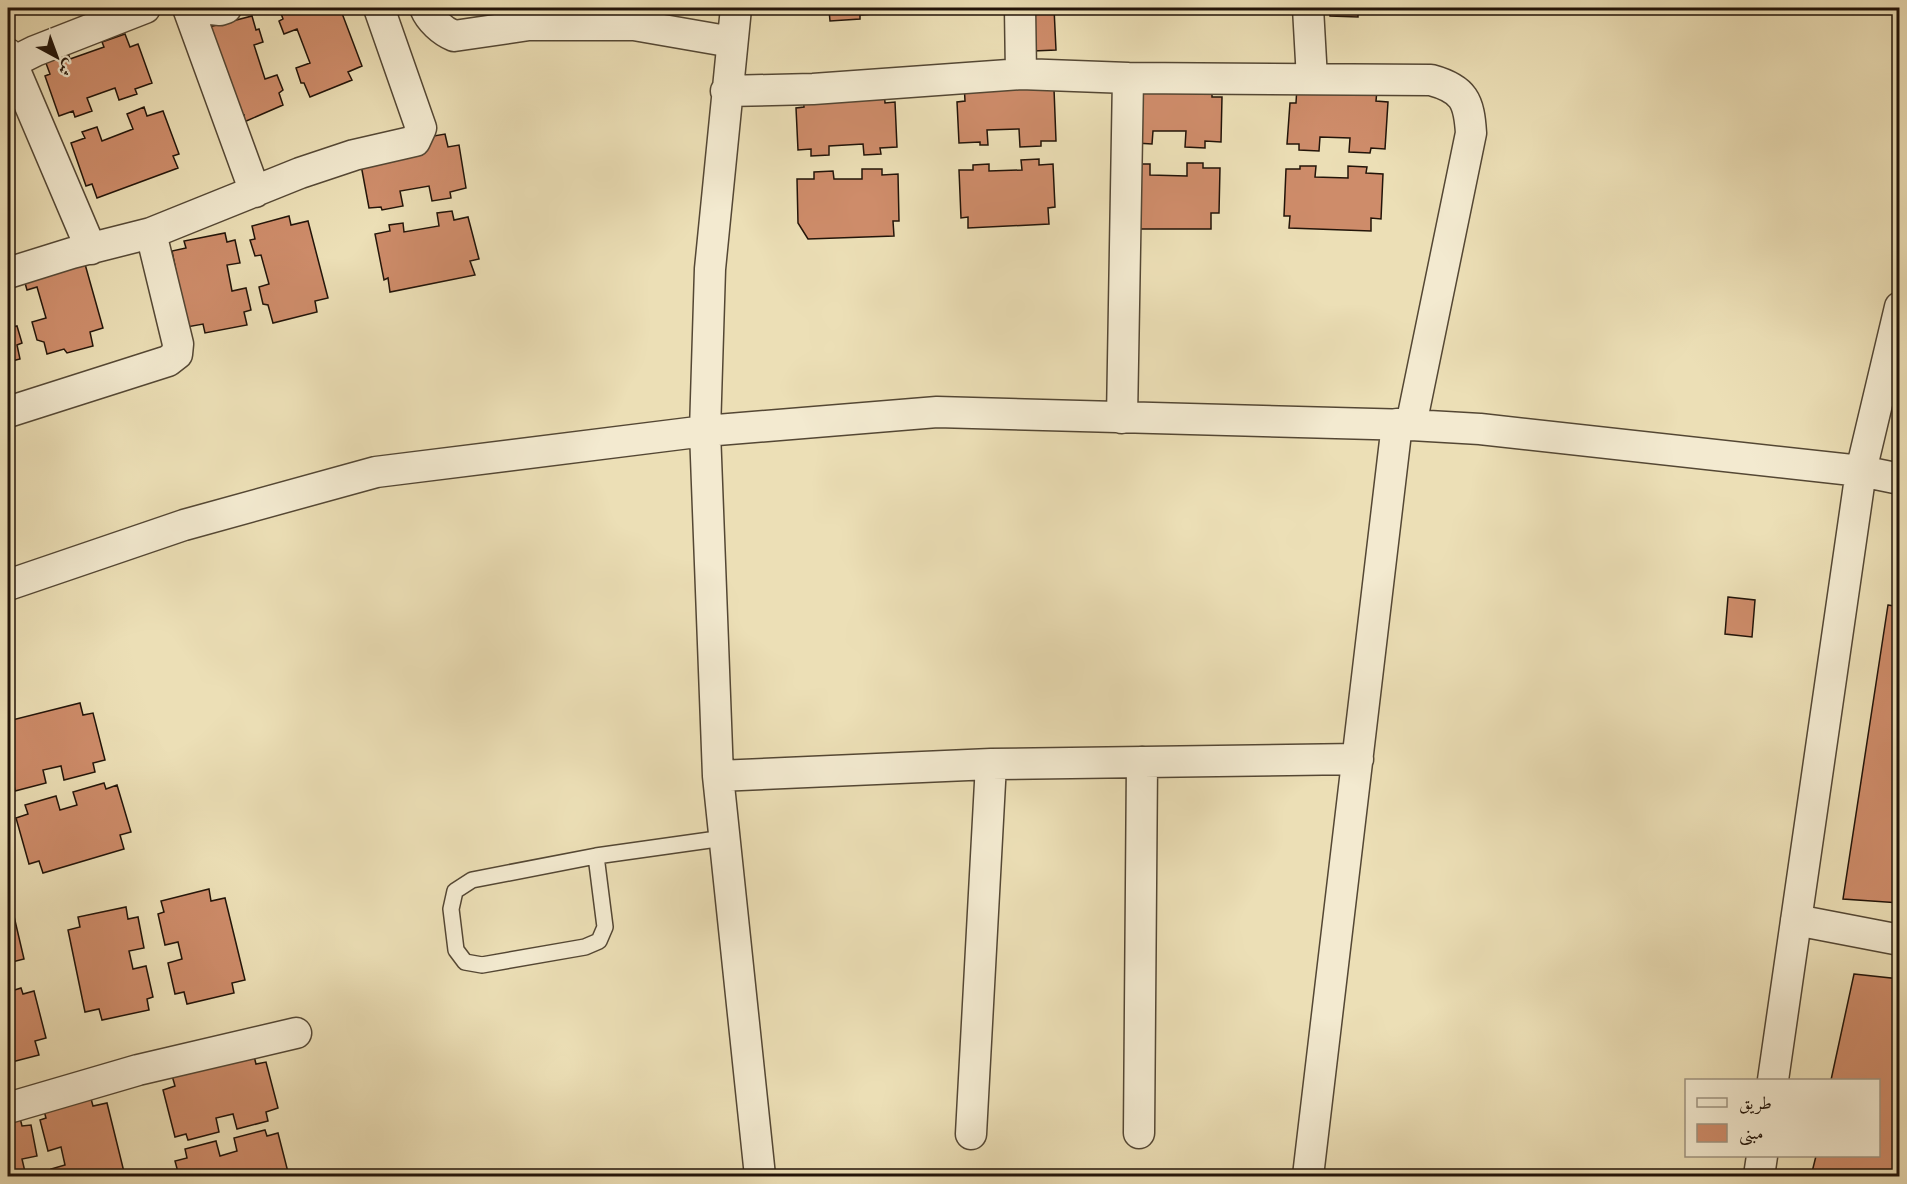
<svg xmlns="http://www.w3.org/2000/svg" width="1907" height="1184" font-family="'Old Standard TT',Amiri,serif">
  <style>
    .building { fill: #ce8c6a; stroke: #221409; stroke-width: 1.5 }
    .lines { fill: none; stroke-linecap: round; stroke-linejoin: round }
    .lane-casing { stroke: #544734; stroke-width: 18 }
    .street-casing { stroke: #544734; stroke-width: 33 }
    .lane { stroke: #f3ead0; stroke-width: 15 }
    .street { stroke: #f3ead0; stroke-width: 30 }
  </style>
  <rect width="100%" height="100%" fill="#ecdfb6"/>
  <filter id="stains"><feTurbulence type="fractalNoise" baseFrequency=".00333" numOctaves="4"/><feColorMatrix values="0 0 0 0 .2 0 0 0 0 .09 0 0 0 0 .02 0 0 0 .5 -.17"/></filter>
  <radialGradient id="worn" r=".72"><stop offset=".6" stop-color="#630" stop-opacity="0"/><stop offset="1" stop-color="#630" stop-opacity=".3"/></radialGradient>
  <path class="building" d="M279,8H340L362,66L348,72L352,80L310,97L304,83H301L296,68L310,63L297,29L284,34L279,21L283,19Z
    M814,8H873V14L860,15V19L830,21L829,10L814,11Z
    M903,8H945V10L903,12Z
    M1031,8H1054L1056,50L1033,51Z
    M1330,8H1371V12H1358V17L1330,16Z
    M1400,8H1443L1444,12H1421V9H1401Z
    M252,16L256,30L259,29L263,42L254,45L265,79L277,75L283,90L279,93L283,105L244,122V115L232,119L209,27Z
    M125,34L130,47L138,44L152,83L135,89L137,94L119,100L115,88L87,98L92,111L75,117L73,111L59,116L45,76L50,74L43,55L66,47L70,59L104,47L102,42Z
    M1136,81L1212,83V97H1222L1221,142L1205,141V148L1185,147L1186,131H1153L1152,144L1136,143Z
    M964,83L1054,89L1056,141H1041V146L1020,147L1019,129L987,130L988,145H980V142L959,143L957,102L965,101Z
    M1297,86L1377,90L1376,101L1388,102L1385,149L1371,148L1370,153L1349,152L1350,138L1320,137L1319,151L1299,150V144H1287L1290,103H1296Z
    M884,88L885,103L895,102L897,147L880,148L881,154L864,155L863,144L829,146V155L811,156V149L798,150L796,108L804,107L803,93Z
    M144,107L147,116L163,111L179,154L173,156L178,168L97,198L92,184L86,186L71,143L85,138L82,132L97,127L102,141L133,129L127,114Z
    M445,134L448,147L459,145L466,188L450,192L451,198L432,201L429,186L400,191L403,206L382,210L381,207L369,208L361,165L365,148Z
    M1039,159V165L1053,164L1055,207L1048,208L1049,224L968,228V217L961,218L959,170H973V165L989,164V171L1022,170L1021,160Z
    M1187,163H1203V168H1220L1219,213H1211V229H1127L1138,164H1150V175L1187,176Z
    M1300,166H1316L1315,177L1348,178V166L1367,167L1366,173L1383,174L1381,219L1371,218V231L1289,228L1290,216H1284L1286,169H1300Z
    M862,169H882V175L898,174L899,221H893L894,236L808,239L798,223L797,179H814V172L833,171L834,179H862Z
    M452,211L454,220L468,217L479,259L470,261L475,275L390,292L388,278L384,280L375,234L390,231L389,225L403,223L404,232L439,226L437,213Z
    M289,216L291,225L308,221L328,298L315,301L317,312L273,323L268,305L263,304L259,287L269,284L261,255L255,256L250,240L255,239L252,226Z
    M225,233L227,242L235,240L240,263L227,265L232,291L246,288L251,310L244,312L247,325L205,333L203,324L187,327L172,251L186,248L184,241Z
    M83,257L103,328L90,332L93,346L67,353L64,349L47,354L44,342L37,340L32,322L46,318L37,287L27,290L23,276Z
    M17,326L22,343L17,345L20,359L8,362V328Z
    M1728,597L1755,600L1752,637L1725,634Z
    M1888,605L1900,607V903L1843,899Z
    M80,703L83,715L93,713L105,760L93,763L95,772L64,780L61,766L43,770L46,783L15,791L14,785L8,786V721Z
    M104,783L106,789L117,785L131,832L120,835L124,849L43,873L39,861L29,864L16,818L28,814L25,805L56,796L60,810L77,805L73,792Z
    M209,889L211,901L225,898L245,980L232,983L234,993L187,1004L184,992L175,994L168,963L182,959L178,942L165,945L158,914L164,912L161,901Z
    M126,907L128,919L138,917L144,948L129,951L133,969L146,966L153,997L147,999L149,1010L102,1020L99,1009L85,1012L68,930L80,927L78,917Z
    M13,912L24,959L12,962L14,971L8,973V913Z
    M1854,974L1900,979V1120L1895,1137L1900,1138V1176H1811L1816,1156H1878V1080H1831Z
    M21,988L23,994L34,991L46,1038L35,1041L39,1055L8,1063V992Z
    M253,1052L256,1064L266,1062L278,1108L266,1112L268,1121L237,1129L233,1114L216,1118L219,1132L188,1140L186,1134L175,1137L163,1090L175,1086L171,1072Z
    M90,1095L93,1106L107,1103L125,1176H52L51,1169L65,1165L61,1147L48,1151L40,1120L46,1118L43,1107Z
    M19,1114L22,1126L31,1125L37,1156L22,1159L26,1176H8V1117Z
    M265,1130L267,1136L278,1133L289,1176H179L175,1161L187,1158L185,1149L216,1141L220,1156L237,1151L234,1138Z"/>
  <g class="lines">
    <defs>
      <path id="lane" d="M596,856L605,927L599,941L585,947L482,965L465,962L456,950L451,909L455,891L472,880L596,856L724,838"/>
      <path id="street" d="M188,8L255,192
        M202,8L220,10L226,8
        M425,8C430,20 442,31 454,36L529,25H634L732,42
        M736,8L710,269L705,431L718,776L760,1176
        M1020,8L1021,74
        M1308,8L1312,79
        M8,54L91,249
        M8,77L21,58L35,51L145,8
        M726,91L813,89L1021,74L1128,78
        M8,273L72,253L151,233L300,173L354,155L415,141L421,128L379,8
        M8,412L168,361L177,354L178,344L151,233
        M1122,418L1128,78L1431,80C1464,89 1469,101 1471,133L1411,425
        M8,585L184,525L376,472L705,431L937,412L1411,425L1480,429L1861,471L1900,479
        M718,776L991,764L1358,759
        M1796,920L1900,940
        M1773,1080L1861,471L1900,307
        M8,1108L138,1070L296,1033
        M1139,1133L1142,762
        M971,1134L991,764
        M1308,1176L1397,424
        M1759,1176L1762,1156"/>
    </defs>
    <use href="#lane" class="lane-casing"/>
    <use href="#street" class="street-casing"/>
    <use href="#lane" class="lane"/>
    <use href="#street" class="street"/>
  </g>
  <rect width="1907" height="1184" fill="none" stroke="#ecdfb6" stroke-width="30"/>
  <rect x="9" y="9" width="1889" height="1166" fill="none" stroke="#221409" stroke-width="3"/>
  <rect x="15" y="15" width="1877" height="1154" fill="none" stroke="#221409" stroke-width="1.5"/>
  <rect x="1685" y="1079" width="195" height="78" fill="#f3ead0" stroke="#9f9480" stroke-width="1.5"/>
  <rect x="1697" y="1098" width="30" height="9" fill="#f3ead0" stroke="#9f9480" stroke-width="1.5"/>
  <text x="1739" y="1109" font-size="18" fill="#221409">طريق</text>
  <rect x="1697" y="1124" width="30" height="18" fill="#ce8c6a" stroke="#9f9480" stroke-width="1.5"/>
  <text x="1739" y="1139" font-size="18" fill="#221409">مبنى</text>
  <g transform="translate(57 57) rotate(139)" stroke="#f3ead0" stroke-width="4.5" paint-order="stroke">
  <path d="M0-4.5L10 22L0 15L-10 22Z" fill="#221409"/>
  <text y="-9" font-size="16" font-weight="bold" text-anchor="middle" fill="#221409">ش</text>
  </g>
  <rect width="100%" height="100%" filter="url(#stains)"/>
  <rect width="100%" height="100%" fill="url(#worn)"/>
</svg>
